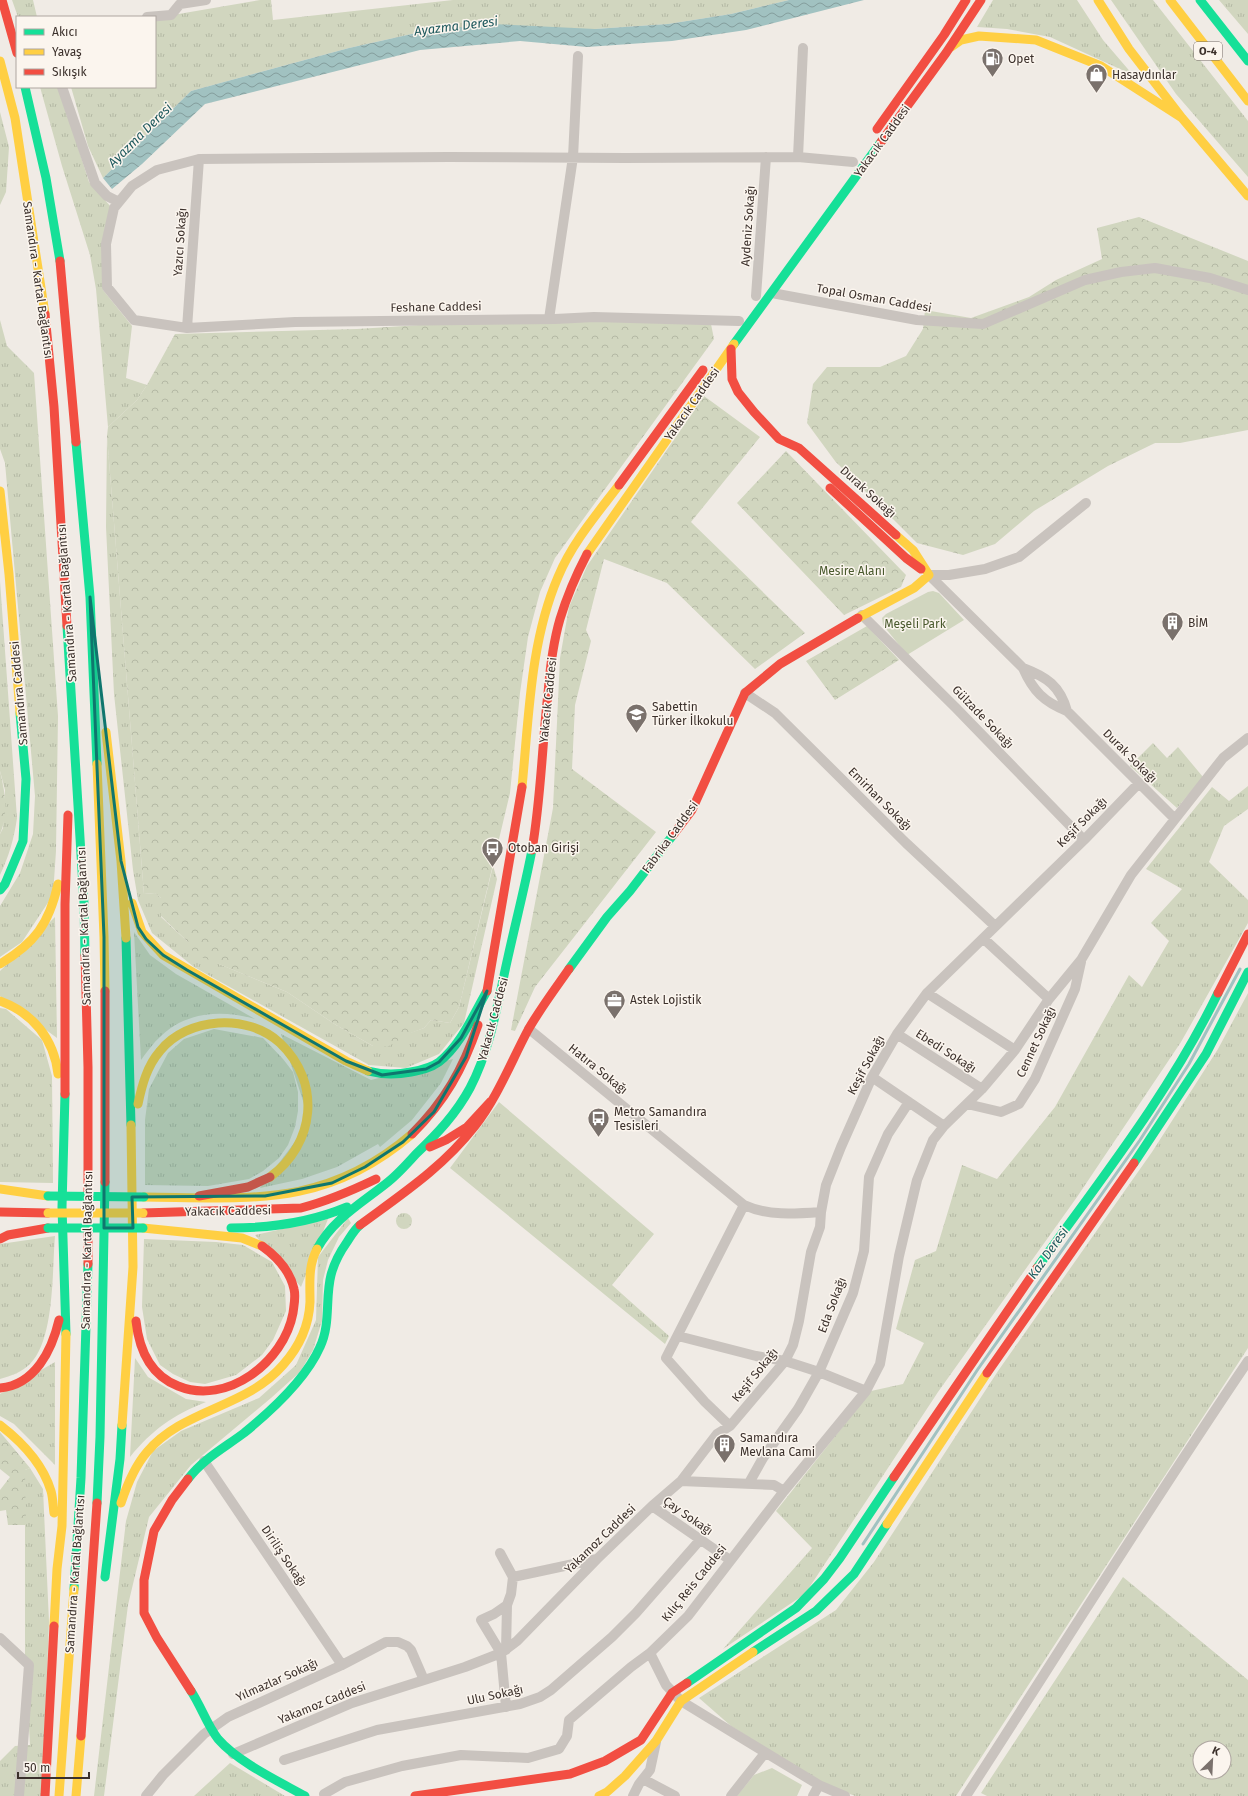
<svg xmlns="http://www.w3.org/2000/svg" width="1248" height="1796" font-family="'Fira Sans',sans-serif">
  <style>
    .grass { fill: url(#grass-tufts); fill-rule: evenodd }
    .forest { fill: url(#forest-crowns) }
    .park { fill: #d1d6bf }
    .water { fill: url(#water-waves) }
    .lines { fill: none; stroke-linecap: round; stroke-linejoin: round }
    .stream { stroke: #a1c2c1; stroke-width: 3 }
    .street { stroke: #c9c3be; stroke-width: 10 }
    .fast { stroke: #16e098; stroke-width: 9 }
    .slow { stroke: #ffcf43; stroke-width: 9 }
    .jam { stroke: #f24e42; stroke-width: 9 }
    .fast-bridge { stroke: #16e098; stroke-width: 9 }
    .slow-bridge { stroke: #ffcf43; stroke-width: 9 }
    .marked { fill: #0f766e; fill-opacity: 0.2; stroke: #0f766e; stroke-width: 3; stroke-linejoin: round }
    .labels { text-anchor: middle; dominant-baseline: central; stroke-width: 3; stroke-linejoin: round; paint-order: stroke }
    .shield { fill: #fbf5ee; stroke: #756b66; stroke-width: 1 }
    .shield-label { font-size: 11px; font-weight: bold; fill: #3b302b }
    .poi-label { font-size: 12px; fill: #3b302b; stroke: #fbf5ee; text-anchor: start }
    .street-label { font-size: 12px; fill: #3b302b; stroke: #fbf5ee }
    .park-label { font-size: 12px; fill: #4a5a2e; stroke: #fbf5ee }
    .water-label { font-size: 13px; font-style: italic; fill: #1f5a5e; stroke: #fbf5ee }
  </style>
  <defs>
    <pattern id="grass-tufts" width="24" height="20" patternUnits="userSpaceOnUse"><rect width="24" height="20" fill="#d1d6bf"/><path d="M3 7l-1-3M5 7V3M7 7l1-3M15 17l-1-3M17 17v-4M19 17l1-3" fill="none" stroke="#b4b8a4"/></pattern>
    <pattern id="forest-crowns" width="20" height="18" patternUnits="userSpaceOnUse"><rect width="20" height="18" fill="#d1d6bf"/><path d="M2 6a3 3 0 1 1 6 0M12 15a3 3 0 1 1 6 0" fill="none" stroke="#b4b8a4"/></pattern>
    <pattern id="water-waves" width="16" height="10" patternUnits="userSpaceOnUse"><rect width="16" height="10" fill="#a1c2c1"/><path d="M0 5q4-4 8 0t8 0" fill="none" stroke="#849e9d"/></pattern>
  </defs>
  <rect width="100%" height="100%" fill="#f0ebe5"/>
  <path class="grass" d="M12,0H33L37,17H18Z
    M260,0H271L273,20L453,0H789L731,14L668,24L595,29L425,31L349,48L191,91L103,178L88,146L71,87H155V18Z
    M993,0H1077L1103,40L1133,75L1050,37L1007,29L977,27Z
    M1111,0H1153L1248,121V177L1176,94Z
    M1219,0H1248V34Z
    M40,87H59L89,182L111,207L103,290L132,326L126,378L147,385L137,400L108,427L96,289L90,255L62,166Z
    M0,112L9,147L6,192L0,205Z
    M0,320L7,346L34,373L58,716L56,851L53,895L22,942L0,957V906L20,873L33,834L35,796L5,463L0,449Z
    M107,436L144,894L155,893L161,898V917L188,942L219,964L287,992L336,1025L373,1046L424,1028L431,1020L450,1023L459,1007L493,866L497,879L464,1023L439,1054L406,1068L369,1065L194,967L152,933L138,900L133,870L114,694L106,527Z
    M0,581L17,818C14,839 9,856 0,875V834L3,828L5,790L0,771Z
    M1153,743L1167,758L1178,747L1203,777L1177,808L1130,766Z
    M1248,786V809L1224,826L1209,862L1248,900V923L1181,1042L1077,1197L938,1392L805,1594L723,1649L812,1548L776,1511L871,1391L903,1384L924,1343L896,1329L915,1260L936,1251L962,1165L997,1179L1055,1107L1129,975L1142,987L1169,941L1151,923L1182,889L1146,869L1212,787L1229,801Z
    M55,917L57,1038L0,996V971Z
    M134,932L150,955L176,974L255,1019C223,1010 187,1011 161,1036C153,1043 147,1052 141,1060Z
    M1248,993V1348L956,1796H855L822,1783L731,1726L699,1698L836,1610L874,1562L998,1371L1152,1152L1218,1049Z
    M0,1008L6,1009L42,1040L52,1076L53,1183L0,1182Z
    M214,1029L263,1038L283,1059L293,1072L298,1092V1111L295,1127L288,1145L279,1158L263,1171L249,1179L208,1186L145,1185V1120L149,1089L168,1053L184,1039Z
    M281,1034L371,1080L453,1059L441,1083L412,1120L380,1147L378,1144L337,1167L302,1179L260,1188L310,1122Z
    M499,1102L654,1234L612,1285L669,1336L665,1344L450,1168Z
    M396 1221a8 8 0 1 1 16 0a8 8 0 1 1-16 0Z
    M348,1218L351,1223L339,1237L328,1260L323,1280L322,1321L313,1350L300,1372L271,1398L191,1465L149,1517L128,1605L104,1796H94L126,1521L137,1482L153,1451L181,1431L259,1398L296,1365L316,1320L318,1257Z
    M328,1219L301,1287L255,1235Z
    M55,1236C52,1270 55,1339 30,1364C22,1372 11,1376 0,1379V1244Z
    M144,1239L216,1242L243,1245L272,1262L285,1286L286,1311L273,1340L262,1355L236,1375L205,1384L190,1382L173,1374L160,1365L147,1339L142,1307Z
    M135,1358L148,1377L186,1399L206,1402C173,1415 152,1430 130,1457Z
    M55,1362V1465L14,1424L0,1416V1394Z
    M30,1468L43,1489L49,1622L42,1796H0V1761L15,1746L30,1745L25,1656V1470Z
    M1123,1577L1248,1680V1796H987L981,1793ZM1200,1748H1224V1772H1200Z
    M230,1763L285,1796H194Z"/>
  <path class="forest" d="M1139,217L1248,261V430L1180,443H1155L1108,466L1034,511L995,544L963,555L917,543L835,461L807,423L813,384L827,367H880L906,356L923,329L925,310L971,318L1029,297L1056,280L1102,259L1097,228Z
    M514,319L711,324L714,339L555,558L540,592L528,637L520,693L510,793L459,1007L450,1023L431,1020L424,1028L411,1033L387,1047L373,1046L336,1025L287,992L199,956L189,948L188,942L161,916V898L155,893L144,894L107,436L108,427L137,400L147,385L175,334L357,329Z
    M704,396L760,437L691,522L805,633L755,669L667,583L604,559L586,630L591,641L575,705L572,769L656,832L535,987L515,1031L511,1030L553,808L560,658L569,607L587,566Z
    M786,451L906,575L901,587L844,615L737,503Z
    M867,626L899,660L835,700L806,661Z
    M0,771C5,792 9,814 0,834Z
    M0,1432L30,1468L25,1470L26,1525H8L6,1510L0,1511V1490L10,1477L0,1469Z"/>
  <path class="park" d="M933,591L939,593L964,620L907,655L883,625L882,618L886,614L928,592Z
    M772,1768L802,1785L797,1796H737L754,1775Z"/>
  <path class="water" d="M789,0H864L746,30L672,41L587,47L520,41L420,50L205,104L142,164L112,189L103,178L191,91L349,48L425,31L492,24L595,29L668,24L731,14Z"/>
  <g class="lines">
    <path class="stream" d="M863,1544L978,1369L1140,1140L1189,1064L1240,969"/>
    <path class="street" d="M147,17L171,15L180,4L206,0
      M62,87L95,183L107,196L119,202
      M798,157L803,48
      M772,293L917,320L983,324L1085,280L1121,272L1155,268L1210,278L1248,290
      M756,296L766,157
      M549,319L573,157L578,56
      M739,321L594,317L555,319L295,322L187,328L134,320L107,287L106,244L114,208L132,186L157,170L199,159L448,157L625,158L798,157L853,162
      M187,328L199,159
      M929,575L1023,668C1033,691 1044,702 1067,711L1175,819
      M929,575H949L985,569L1019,557L1086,503
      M862,615L956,708L1084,840
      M1023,668C1047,677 1060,686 1067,711
      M745,693L775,713L906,843L995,926
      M984,939L1049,999
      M927,993L1015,1050
      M529,1029L744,1205C768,1216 794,1214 821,1212
      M897,1034L982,1089
      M872,1077L944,1126
      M967,1104L1001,1112L1019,1104L1035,1079L1075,989L1081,962
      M678,1336L756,1356L785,1361L819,1372L866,1391
      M730,1426L785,1361L793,1345L799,1321L811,1252L820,1227L821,1212L826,1185L841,1147L872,1077L897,1034L927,993L1084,840L1139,783
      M204,1461L342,1665
      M681,1481L774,1485L784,1491
      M749,1483L763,1458L798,1409L819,1372L853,1293L864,1251L869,1177L888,1134L909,1102
      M652,1506L730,1560
      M500,1553L513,1577L511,1594L507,1605L506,1650
      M513,1577L597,1559
      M0,1638L29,1665L19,1796
      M506,1707L501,1653L481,1620L494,1614L507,1605
      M233,1754L352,1703L465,1667L501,1653L517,1641L597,1559L652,1506L681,1481L717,1434L730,1426L705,1402L666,1358L744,1205
      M284,1760L377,1730L520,1704L540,1697L551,1690L612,1637L636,1613L700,1540
      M643,1779L675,1796
      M324,1794L345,1782L402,1766L461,1755L528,1758L559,1749L567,1736L569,1720L631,1667L650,1653
      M146,1796L163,1775L204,1734L228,1717L342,1665L386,1642H398L407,1646L411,1650L424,1680
      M633,1796L639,1784L650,1770L656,1742
      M731,1796L765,1753
      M813,1796L819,1785
      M845,1796L819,1785L681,1701L666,1685L650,1653L688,1616L784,1491L866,1391L880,1364L899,1256L917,1180L933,1140L944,1126L982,1089L1015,1050L1049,999L1081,960L1131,875L1223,758L1248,738
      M966,1796C1060,1651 1151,1504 1248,1361"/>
    <path class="fast" d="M1200,0L1248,61
      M25,87L46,178L60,261
      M734,344L881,142
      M76,442L90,597L97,764
      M67,626L84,903L85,955
      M0,890L5,884L23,841L26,779L20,713
      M126,938L131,1125
      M569,969L607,917L630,891L673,835
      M368,1071C383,1075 395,1075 411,1072C421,1070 431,1068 439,1062C461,1045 473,1015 487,991
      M65,1094L62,1207L66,1334
      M416,1154C437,1134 456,1114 470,1088C491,1048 498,1001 508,957C516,921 525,886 532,850
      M1134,1163L1206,1054L1248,972
      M231,1228C272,1228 309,1223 347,1207
      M317,1249C333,1219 362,1203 388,1182C398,1174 407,1164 416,1154
      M1037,1268C1101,1179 1170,1092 1218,993
      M188,1479C203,1459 224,1448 244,1433C271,1411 306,1379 320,1347C331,1324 325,1298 331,1275C334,1263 340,1252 347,1242C351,1236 354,1230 360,1225
      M97,1503L100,1437L105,1182
      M105,1577L120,1459L122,1425
      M74,1589L81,1478L88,1264
      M753,1652L816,1611L854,1574L887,1524
      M687,1683L796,1608L824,1579L840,1558L894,1477
      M191,1691C201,1706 207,1725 218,1739C238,1762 278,1781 305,1796"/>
    <path class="slow" d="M1098,0L1129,49L1182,118L1248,196
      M1170,0L1248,101
      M951,47L961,40L979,36L1036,40L1101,66L1182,118
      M0,61L15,118L45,314
      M0,491L9,574L20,713
      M896,535L913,550L929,575
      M587,554L734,344
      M858,618L914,588L929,575
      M106,732L121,861L126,938
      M97,764L104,937L105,991
      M522,787C529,717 530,642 558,577C572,543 597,514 619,485
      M132,903L142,932L163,955L346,1061L368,1071
      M0,964C35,943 49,924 58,884
      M0,1001C33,1013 54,1039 58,1074
      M138,1104C142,1085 147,1066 160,1051C187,1017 248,1013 280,1043C322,1083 315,1144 270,1177
      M0,1189L48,1196
      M144,1197C250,1198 326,1208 412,1134
      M143,1228L242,1238L262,1246
      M0,1425C22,1442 43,1464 51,1491C53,1498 53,1506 54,1513
      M122,1425L133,1267L131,1125
      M121,1503C127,1485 134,1467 147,1452C183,1409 246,1408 283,1365C299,1347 309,1326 310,1302C310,1283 308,1266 317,1249
      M887,1524L987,1373
      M54,1626L57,1569L62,1526L66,1334
      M59,1796L74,1589
      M76,1796L81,1736
      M599,1796L607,1792L625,1776L656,1741L681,1701L753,1652"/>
    <path class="jam" d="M2,0L17,53
      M877,129L944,35L966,0
      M881,142L946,53L981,0
      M60,261L76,442
      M45,314L54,407L67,626
      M731,349L732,379L738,392L754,412L779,439L799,448L896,535
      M619,485L703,370
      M830,488L906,558L921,569
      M673,835L692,810L745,693L780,664L858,618
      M532,850C541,798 542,746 548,693C550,668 553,643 560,619C567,596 576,575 587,554
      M85,955L88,1067V1264
      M105,991V1182
      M487,991L522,787
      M1218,993L1248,934
      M65,1094V904L68,815
      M412,1134C445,1101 463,1069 478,1025
      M430,1147L446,1140L467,1127L491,1101
      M199,1196L248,1187L270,1177
      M0,1212L48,1213
      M143,1213L301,1208C328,1201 351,1191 376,1179
      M360,1225C402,1194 442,1168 475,1126C497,1098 511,1062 528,1030C540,1009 555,989 569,969
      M0,1239L8,1235L48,1228
      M136,1321C139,1349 150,1375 178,1386C227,1406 284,1362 293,1313C294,1305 296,1297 294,1289C290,1271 276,1256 262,1246
      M987,1373L1134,1163
      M0,1388C35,1385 52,1350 59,1320
      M894,1477L1037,1268
      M188,1479L172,1500L154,1531L144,1580V1613L157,1638L191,1691
      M81,1736L97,1503
      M45,1796L54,1626
      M415,1796L570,1774L605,1761L641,1740L672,1693L687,1683"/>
    <path class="fast-bridge" d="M48,1196L144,1197
      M48,1228H143"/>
    <path class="slow-bridge" d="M48,1213H143"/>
  </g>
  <path class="marked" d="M90,597L121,861L138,927L146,939L163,955L187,970L346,1061L382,1075L426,1069L439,1062L461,1038L487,991L466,1057L434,1112L403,1142L365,1167L332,1183L265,1196L132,1197L133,1228H104V937Z"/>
  <defs>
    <symbol id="fuel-pin" viewBox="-11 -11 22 30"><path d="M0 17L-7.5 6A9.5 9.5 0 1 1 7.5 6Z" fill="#7a716c" stroke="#fbf5ee"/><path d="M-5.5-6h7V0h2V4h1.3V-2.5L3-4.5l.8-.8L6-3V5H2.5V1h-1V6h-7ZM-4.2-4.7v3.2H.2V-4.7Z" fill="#fff"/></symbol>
    <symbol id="shop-pin" viewBox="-11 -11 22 30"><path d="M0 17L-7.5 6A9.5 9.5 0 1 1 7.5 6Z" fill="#7a716c" stroke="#fbf5ee"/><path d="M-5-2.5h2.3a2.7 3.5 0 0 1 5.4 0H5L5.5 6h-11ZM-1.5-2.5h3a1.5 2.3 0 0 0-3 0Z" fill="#fff"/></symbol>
    <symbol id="building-pin" viewBox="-11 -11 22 30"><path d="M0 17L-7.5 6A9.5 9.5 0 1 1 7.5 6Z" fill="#7a716c" stroke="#fbf5ee"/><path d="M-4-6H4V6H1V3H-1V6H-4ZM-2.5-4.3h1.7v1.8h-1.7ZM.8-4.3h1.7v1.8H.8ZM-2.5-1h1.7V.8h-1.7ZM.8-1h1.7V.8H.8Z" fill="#fff"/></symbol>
    <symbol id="school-pin" viewBox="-11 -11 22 30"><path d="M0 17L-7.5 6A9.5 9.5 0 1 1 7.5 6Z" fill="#7a716c" stroke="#fbf5ee"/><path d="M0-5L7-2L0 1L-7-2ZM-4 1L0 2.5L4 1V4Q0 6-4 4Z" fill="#fff"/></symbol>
    <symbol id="bus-pin" viewBox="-11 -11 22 30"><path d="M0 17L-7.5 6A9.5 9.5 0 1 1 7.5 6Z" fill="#7a716c" stroke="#fbf5ee"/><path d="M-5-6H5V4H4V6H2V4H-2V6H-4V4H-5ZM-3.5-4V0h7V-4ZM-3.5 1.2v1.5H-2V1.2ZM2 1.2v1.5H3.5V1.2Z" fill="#fff"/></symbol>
    <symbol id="office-pin" viewBox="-11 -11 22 30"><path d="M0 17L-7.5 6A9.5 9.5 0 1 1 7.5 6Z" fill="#7a716c" stroke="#fbf5ee"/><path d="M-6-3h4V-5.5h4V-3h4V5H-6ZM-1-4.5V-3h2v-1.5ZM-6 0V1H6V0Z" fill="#fff"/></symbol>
  </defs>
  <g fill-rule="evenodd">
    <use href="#fuel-pin" x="980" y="46" width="25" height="34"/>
    <use href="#shop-pin" x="1084" y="62" width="25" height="34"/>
    <use href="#building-pin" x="1160" y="610" width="25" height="34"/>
    <use href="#school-pin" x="624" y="702" width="25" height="34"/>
    <use href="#bus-pin" x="480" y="836" width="25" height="34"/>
    <use href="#office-pin" x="602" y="988" width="25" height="34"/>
    <use href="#bus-pin" x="586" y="1106" width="25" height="34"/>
    <use href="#building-pin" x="712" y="1432" width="25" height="34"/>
  </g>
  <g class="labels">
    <rect class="shield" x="1194" y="42" width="28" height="18" rx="3"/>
    <g class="shield-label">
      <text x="1208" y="51">O-4</text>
    </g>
    <g class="poi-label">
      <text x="1008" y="59">Opet</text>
      <text x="1112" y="75">Hasaydınlar</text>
      <text x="1188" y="623">BİM</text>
      <text x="652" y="707">Sabettin<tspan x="652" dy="14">Türker İlkokulu</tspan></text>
      <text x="508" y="848">Otoban Girişi</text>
      <text x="630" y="1000">Astek Lojistik</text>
      <text x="614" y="1112">Metro Samandıra<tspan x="614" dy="14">Tesisleri</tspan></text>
      <text x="740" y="1438">Samandıra<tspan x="740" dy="14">Mevlana Cami</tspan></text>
    </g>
    <g class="street-label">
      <text transform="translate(882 141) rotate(-54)">Yakacık Caddesi</text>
      <text transform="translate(748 226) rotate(-86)">Aydeniz Sokağı</text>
      <text transform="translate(180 242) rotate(-86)">Yazıcı Sokağı</text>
      <text transform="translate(38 280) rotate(82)">Samandıra - Kartal Bağlantısı</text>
      <text transform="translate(874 298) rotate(10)">Topal Osman Caddesi</text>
      <text transform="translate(436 307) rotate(-1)">Feshane Caddesi</text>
      <text transform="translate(692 404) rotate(-55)">Yakacık Caddesi</text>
      <text transform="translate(868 492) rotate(42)">Durak Sokağı</text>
      <text transform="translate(67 603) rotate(-94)">Samandıra - Kartal Bağlantısı</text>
      <text transform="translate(19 693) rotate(-95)">Samandıra Caddesi</text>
      <text transform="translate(548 700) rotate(-84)">Yakacık Caddesi</text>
      <text transform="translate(983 717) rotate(46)">Gülzade Sokağı</text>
      <text transform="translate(1130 756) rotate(45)">Durak Sokağı</text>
      <text transform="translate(880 799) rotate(45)">Emirhan Sokağı</text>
      <text transform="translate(1082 822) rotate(-45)">Keşif Sokağı</text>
      <text transform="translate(670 837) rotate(-54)">Fabrika Caddesi</text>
      <text transform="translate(84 926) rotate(-92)">Samandıra - Kartal Bağlantısı</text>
      <text transform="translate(493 1019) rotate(-75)">Yakacık Caddesi</text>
      <text transform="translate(1036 1042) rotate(-65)">Cennet Sokağı</text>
      <text transform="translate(946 1051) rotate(33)">Ebedi Sokağı</text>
      <text transform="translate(866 1065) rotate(-62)">Keşif Sokağı</text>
      <text transform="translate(598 1069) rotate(39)">Hatıra Sokağı</text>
      <text transform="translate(228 1211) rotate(-1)">Yakacık Caddesi</text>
      <text transform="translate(87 1250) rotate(-89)">Samandıra - Kartal Bağlantısı</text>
      <text transform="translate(832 1305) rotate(-69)">Eda Sokağı</text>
      <text transform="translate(755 1375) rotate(-51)">Keşif Sokağı</text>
      <text transform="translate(688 1516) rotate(35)">Çay Sokağı</text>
      <text transform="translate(600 1539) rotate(-44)">Yakamoz Caddesi</text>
      <text transform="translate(284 1556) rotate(56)">Diriliş Sokağı</text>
      <text transform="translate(75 1574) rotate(-86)">Samandıra - Kartal Bağlantısı</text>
      <text transform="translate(694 1583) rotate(-51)">Kılıç Reis Caddesi</text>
      <text transform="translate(277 1680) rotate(-24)">Yılmazlar Sokağı</text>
      <text transform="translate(495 1695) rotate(-12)">Ulu Sokağı</text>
      <text transform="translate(322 1703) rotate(-22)">Yakamoz Caddesi</text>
    </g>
    <g class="park-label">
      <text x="852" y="571">Mesire Alanı</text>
      <text x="915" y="624">Meşeli Park</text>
    </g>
    <g class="water-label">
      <text transform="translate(456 26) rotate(-7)">Ayazma Deresi</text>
      <text transform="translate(140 135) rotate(-45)">Ayazma Deresi</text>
      <text transform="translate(1048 1253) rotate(-55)">Kaz Deresi</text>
    </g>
  </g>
  <rect x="16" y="16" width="140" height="72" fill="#fbf5ee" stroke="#aea6a0"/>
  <rect x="24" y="29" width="20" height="6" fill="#16e098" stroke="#aea6a0"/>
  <text x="52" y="36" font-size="12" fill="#3b302b">Akıcı</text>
  <rect x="24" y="49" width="20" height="6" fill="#ffcf43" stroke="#aea6a0"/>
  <text x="52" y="56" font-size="12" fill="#3b302b">Yavaş</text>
  <rect x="24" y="69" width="20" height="6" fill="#f24e42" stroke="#aea6a0"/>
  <text x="52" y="76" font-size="12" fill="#3b302b">Sıkışık</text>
  <g transform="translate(1212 1760) rotate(24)"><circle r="19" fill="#fbf5ee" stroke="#aea6a0"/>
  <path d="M0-3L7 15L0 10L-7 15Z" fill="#7a716c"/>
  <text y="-6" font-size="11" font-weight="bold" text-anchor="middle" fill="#3b302b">K</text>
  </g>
  <path d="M18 1772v6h71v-6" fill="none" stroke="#3b302b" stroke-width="2"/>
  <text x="24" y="1772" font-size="12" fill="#3b302b" stroke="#fbf5ee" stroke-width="3" paint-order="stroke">50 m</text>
</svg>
